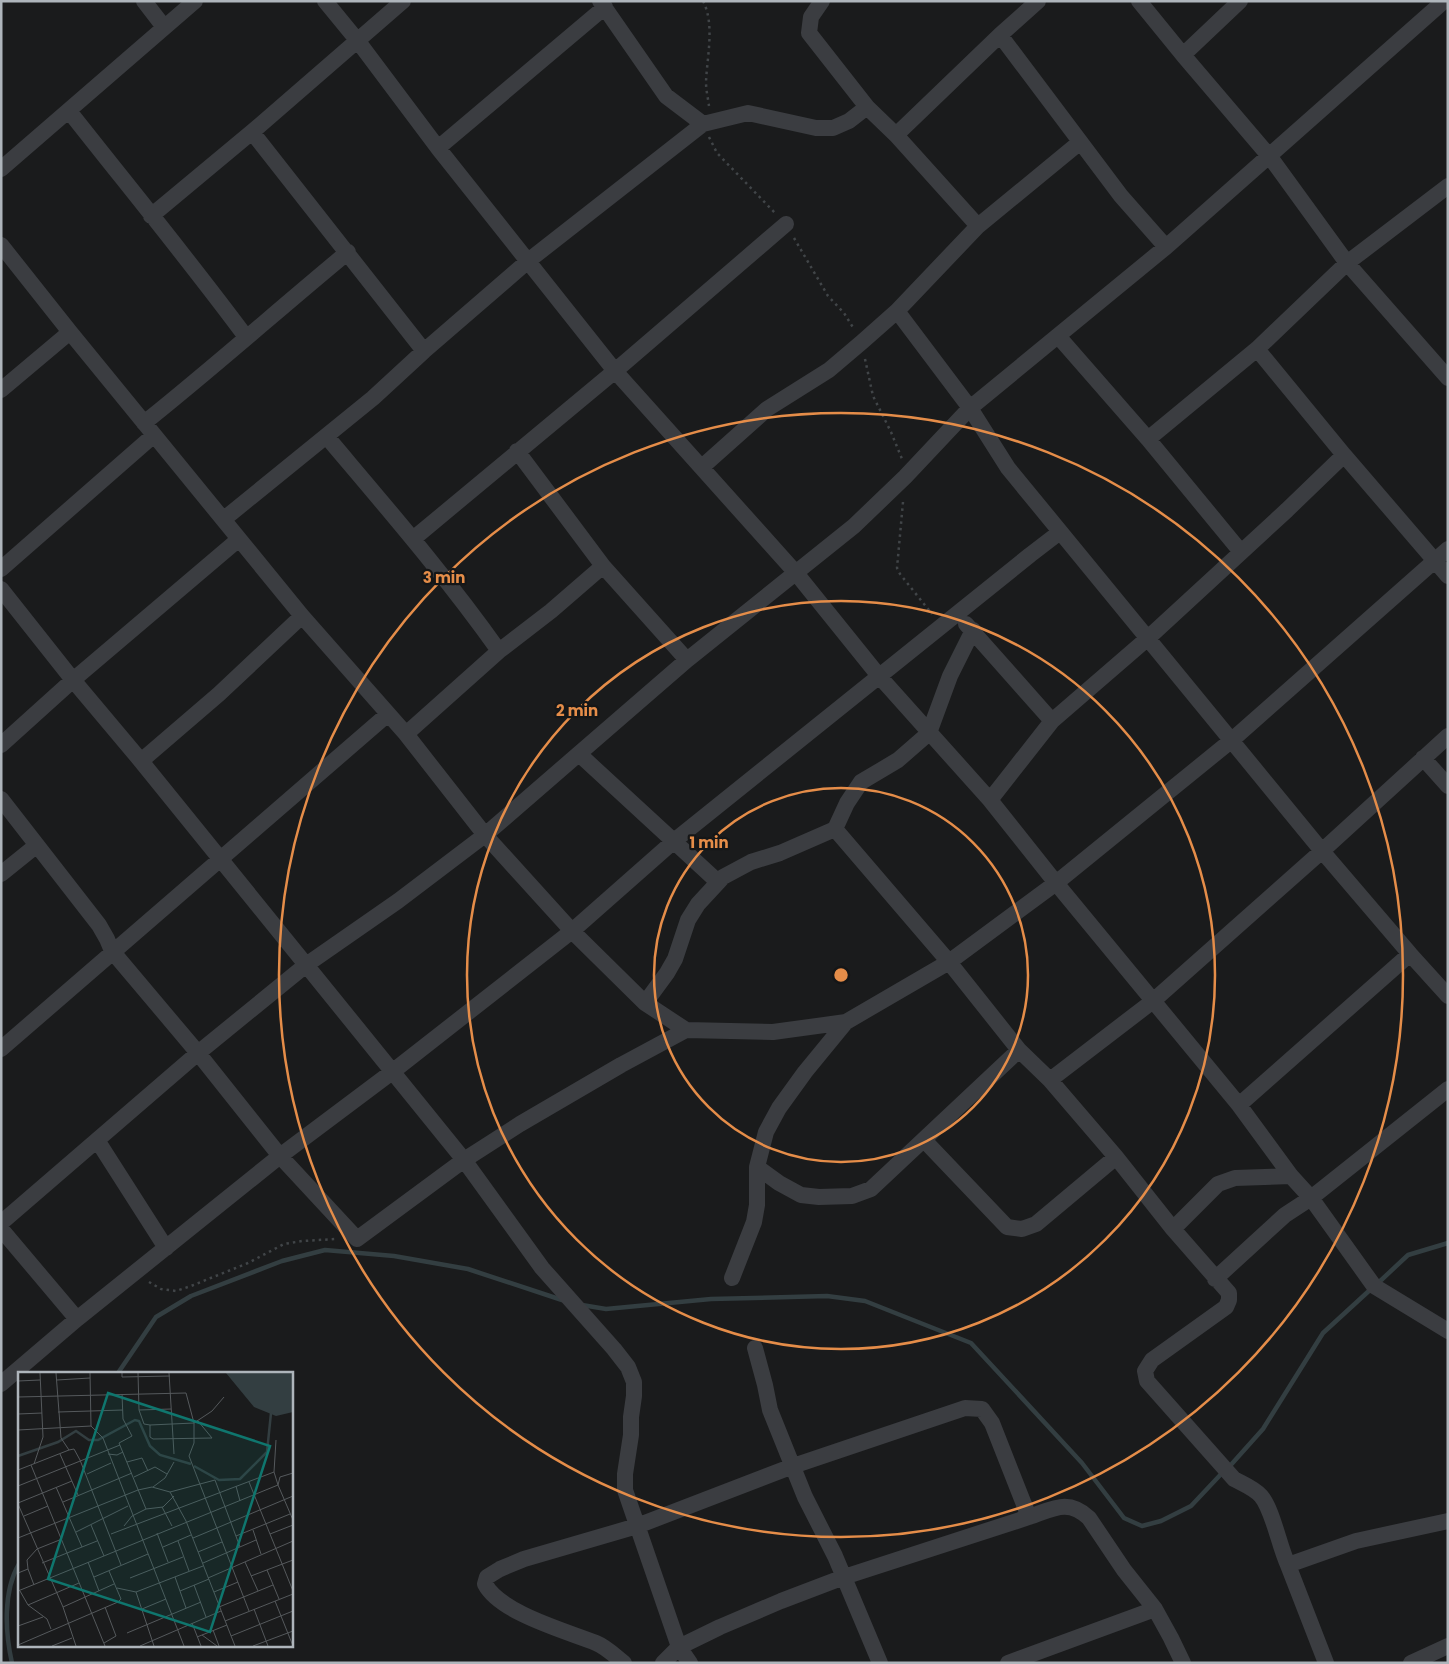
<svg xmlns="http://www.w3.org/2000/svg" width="1449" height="1664" font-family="Poppins,sans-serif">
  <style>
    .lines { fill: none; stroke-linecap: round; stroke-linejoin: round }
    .stream { stroke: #333e41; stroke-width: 4.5 }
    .path { stroke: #414548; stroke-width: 2.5; stroke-dasharray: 2.5 4; stroke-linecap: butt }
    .minor { stroke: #3b3d41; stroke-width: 16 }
    .ring { fill: none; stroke: #e58d49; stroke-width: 2.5 }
    .inset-river { fill: none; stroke: #333e41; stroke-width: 2.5 }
    .inset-road { fill: none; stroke: #55595c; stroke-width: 1 }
    .view { fill: #0f766e; fill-opacity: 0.15; stroke: #0f766e; stroke-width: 2.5 }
    .inset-edge { fill: none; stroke: #aeb5bb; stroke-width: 2.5 }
    .centre { fill: #e58d49; stroke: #151617; stroke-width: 2.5 }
    .ring-label { font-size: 15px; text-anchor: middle; font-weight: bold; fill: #e58d49; stroke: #151617; stroke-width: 4.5; stroke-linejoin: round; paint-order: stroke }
  </style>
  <rect width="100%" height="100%" fill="#1a1b1c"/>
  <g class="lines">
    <path class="stream" d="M1377,1284L1408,1255L1448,1243
      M582,1305L606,1309L711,1299L827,1296L865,1301L971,1343L1082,1463L1124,1518L1142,1526L1161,1521L1191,1506L1223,1472
      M118,1373L156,1317L191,1296L282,1261L325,1250L394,1256L468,1269L562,1300
      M1229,1467L1263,1429L1323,1333L1371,1289
      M12,1663C5,1632 3,1591 19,1564"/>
    <path class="path" d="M703,1C715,24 707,57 706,82C706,90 708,98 709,106
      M709,137L717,153L776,214
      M794,238L828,296L844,313L854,329
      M865,359L873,396L891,432L902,459
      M903,502L897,568L900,574L932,614
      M149,1282L161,1289L176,1291L191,1286L248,1263L284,1244L302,1241L336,1239"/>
    <path class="minor" d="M144,1L164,27
      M325,1L357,40L438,148L615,371L796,573L879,676L990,800L1056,883L1239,1105L1291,1176L1311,1198L1374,1286L1448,1331
      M600,1L666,96L703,124
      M822,1L811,17L809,33L867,107L896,135L978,226
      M1139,1L1183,55L1270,157L1347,263L1448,378
      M1000,35L1121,196L1166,247
      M1183,55L1240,1
      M69,111C128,186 189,260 246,337
      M252,132L424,351
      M896,135L1000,35L1038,1
      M438,148L605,7
      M1,169L195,1
      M151,216L252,132L403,1
      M1,245L70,332L302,616L406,734L485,835L572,931L645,1003L686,1030
      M897,311L970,408L1008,468L1322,851L1410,954L1448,996
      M1058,336L1148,439L1241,552
      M1257,349L1344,455L1448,576
      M1,390L70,332
      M144,423C213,368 279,309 348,252
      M327,437C386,507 446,576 499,651
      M1148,439L1257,349L1347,263L1448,186
      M517,451L603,566L687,660
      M702,467L767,409L829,370L862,342L897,311L978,226L1079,143
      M224,519L373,398L424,351L528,261L703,124L748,113L816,128H833L849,121L867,107
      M413,539L615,371L786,224
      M1,569L154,435
      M1,589L73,680L141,761L464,1160L542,1268L614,1349L628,1367L634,1382V1396L631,1417V1435L625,1474V1490L679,1647L690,1663
      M966,624L1052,721
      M406,734L499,651L551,611L603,566
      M1,745L73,680L239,539
      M579,754L718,882
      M1423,758L1448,786
      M141,761L219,694L302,616
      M1,799L99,925L107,939L112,951L198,1053L280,1156L357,1239L464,1160L520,1124L621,1065L686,1030L773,1032L846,1022L949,962L1056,883L1232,740L1448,549
      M990,800L1052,721L1148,638L1287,510L1344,455
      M835,829L949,962L1019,1050L1050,1080L1116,1157L1173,1229L1229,1293V1300L1226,1307L1152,1360L1145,1371L1147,1381L1234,1479C1243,1484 1254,1488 1261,1496C1273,1510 1279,1546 1288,1565L1326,1663
      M1,874L37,845
      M645,1003L667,973L675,959L688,920L698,904L723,877L751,862L780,853L835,829L847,803L861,782L898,760L929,733L950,676L973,630
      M1,1049L388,714
      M1050,1080L1153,1001L1322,851L1448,736
      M1239,1105L1410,954
      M97,1140L166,1248
      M924,1140L1007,1227L1022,1229L1036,1224L1116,1157
      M757,1167L779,1183L801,1195L819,1197L852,1196L871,1189L1019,1050
      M1,1223L198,1053L306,965L398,901L485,835L687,660L854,526L905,477L970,408L1166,247L1444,1
      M1,1229L77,1319
      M1173,1229L1218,1184L1235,1178L1291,1176
      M732,1278L754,1222L757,1205V1167L766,1132L779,1108L805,1072L846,1022
      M1215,1279L1285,1215L1311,1198L1448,1089
      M755,1348L765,1385L770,1410L805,1497L835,1556L880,1663
      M1,1384L77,1319L280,1156L392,1072L572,931L674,841L1030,555L1060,532
      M1029,1517C1053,1509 1068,1498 1089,1518L1124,1570L1155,1609L1171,1638L1183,1663
      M1288,1565L1356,1541L1448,1521
      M624,1663C615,1656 606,1647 596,1643C566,1631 500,1613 485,1584L487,1577L500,1569L524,1559L637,1526L793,1466L965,1408L982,1409L992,1423L1029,1517L844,1577L781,1601L720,1627L679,1647L663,1663
      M1008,1663L1155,1609
      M1411,1663L1448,1646"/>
  </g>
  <g class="ring">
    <circle cx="841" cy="975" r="187"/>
    <circle cx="841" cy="975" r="374"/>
    <circle cx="841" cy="975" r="562"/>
  </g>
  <g transform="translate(18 1372)">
    <rect width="275" height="275" fill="#1a1b1c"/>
    <path d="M208,1H275V40L258,44L236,35Z" fill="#333e41"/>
    <path class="inset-river" d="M0,84L40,70L58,59L71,68H80L117,48L121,49L132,74L142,83L173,92M176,94L201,108L222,107L249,80L253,41"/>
    <path class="inset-road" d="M38,1L43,66L51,78L56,77L62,88L103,193M72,1L73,54L85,66L166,274M104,1V5L152,4M120,1L121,38L126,52L132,53M151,1L156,82M39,8L72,6M0,9L22,8M104,22L105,47L114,64L101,71L128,137M0,25L168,21L176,51V71L171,84L231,239M121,38L153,37M40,40L105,38M0,42L24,41M180,49L194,66L135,67L132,65V53L176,51L194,39L206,25M0,58L73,54M42,82L60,123M90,82L99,83L105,80M109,90L124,86L130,99M16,92L25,65L22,1M13,93L87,274M0,98L51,78M275,101L262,105L260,113L275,148M69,102L93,91M116,105L137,95L149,102M231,110L275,219M0,114L102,73M218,114L222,129M38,115L64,175M135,115L147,106L156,90M152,120L168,149L217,274M45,130L114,101M0,131L54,109M0,132L45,235L58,274M144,135L154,154M6,144L30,134M73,153L86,184M106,154L114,144L128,137L145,135L156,124M235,158L243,182M58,160L110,134M139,161L150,190M93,162L256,100M252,162L275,153M218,164L272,142M0,166L120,118L134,115L152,120L197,108L222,175M175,166L275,124M160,169L171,199M145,175L173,163M180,180L204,170M70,190L81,219M227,190L240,219M24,191L79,169M185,191L238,168M10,197L16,213M249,198L261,227M0,201L10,197L9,188L19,177L44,167M233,204L275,188M76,205L130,182M157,205L168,236M112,206L165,185M190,206L275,169M176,213L188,245M99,216L118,220L185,194M0,219L260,113L256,100L258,68M2,219L10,233L61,211M162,219L191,207M118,220L136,274M196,220L220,210M257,229L275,274M10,233L29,247L33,257M45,235L96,212M201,235L255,213M124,237L148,227M236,237L250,274M207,249L275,222M174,251L183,274M0,254L25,245M195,258L201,274M109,261L183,230M184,263L199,274M213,264L275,239M179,265L209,253M86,271L98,264L87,235M0,273L100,230L103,227L91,199M34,274L54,266M122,274L203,239M235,274L275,259"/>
    <path class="view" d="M90,21L252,74L192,260L30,207Z"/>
    <rect width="275" height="275" class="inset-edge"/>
  </g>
  <circle cx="841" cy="975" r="8" class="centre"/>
  <g class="ring-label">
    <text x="444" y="583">3 min</text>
    <text x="577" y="716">2 min</text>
    <text x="709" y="848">1 min</text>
  </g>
  <rect width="1449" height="1664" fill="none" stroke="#aeb5bb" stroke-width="5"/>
</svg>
